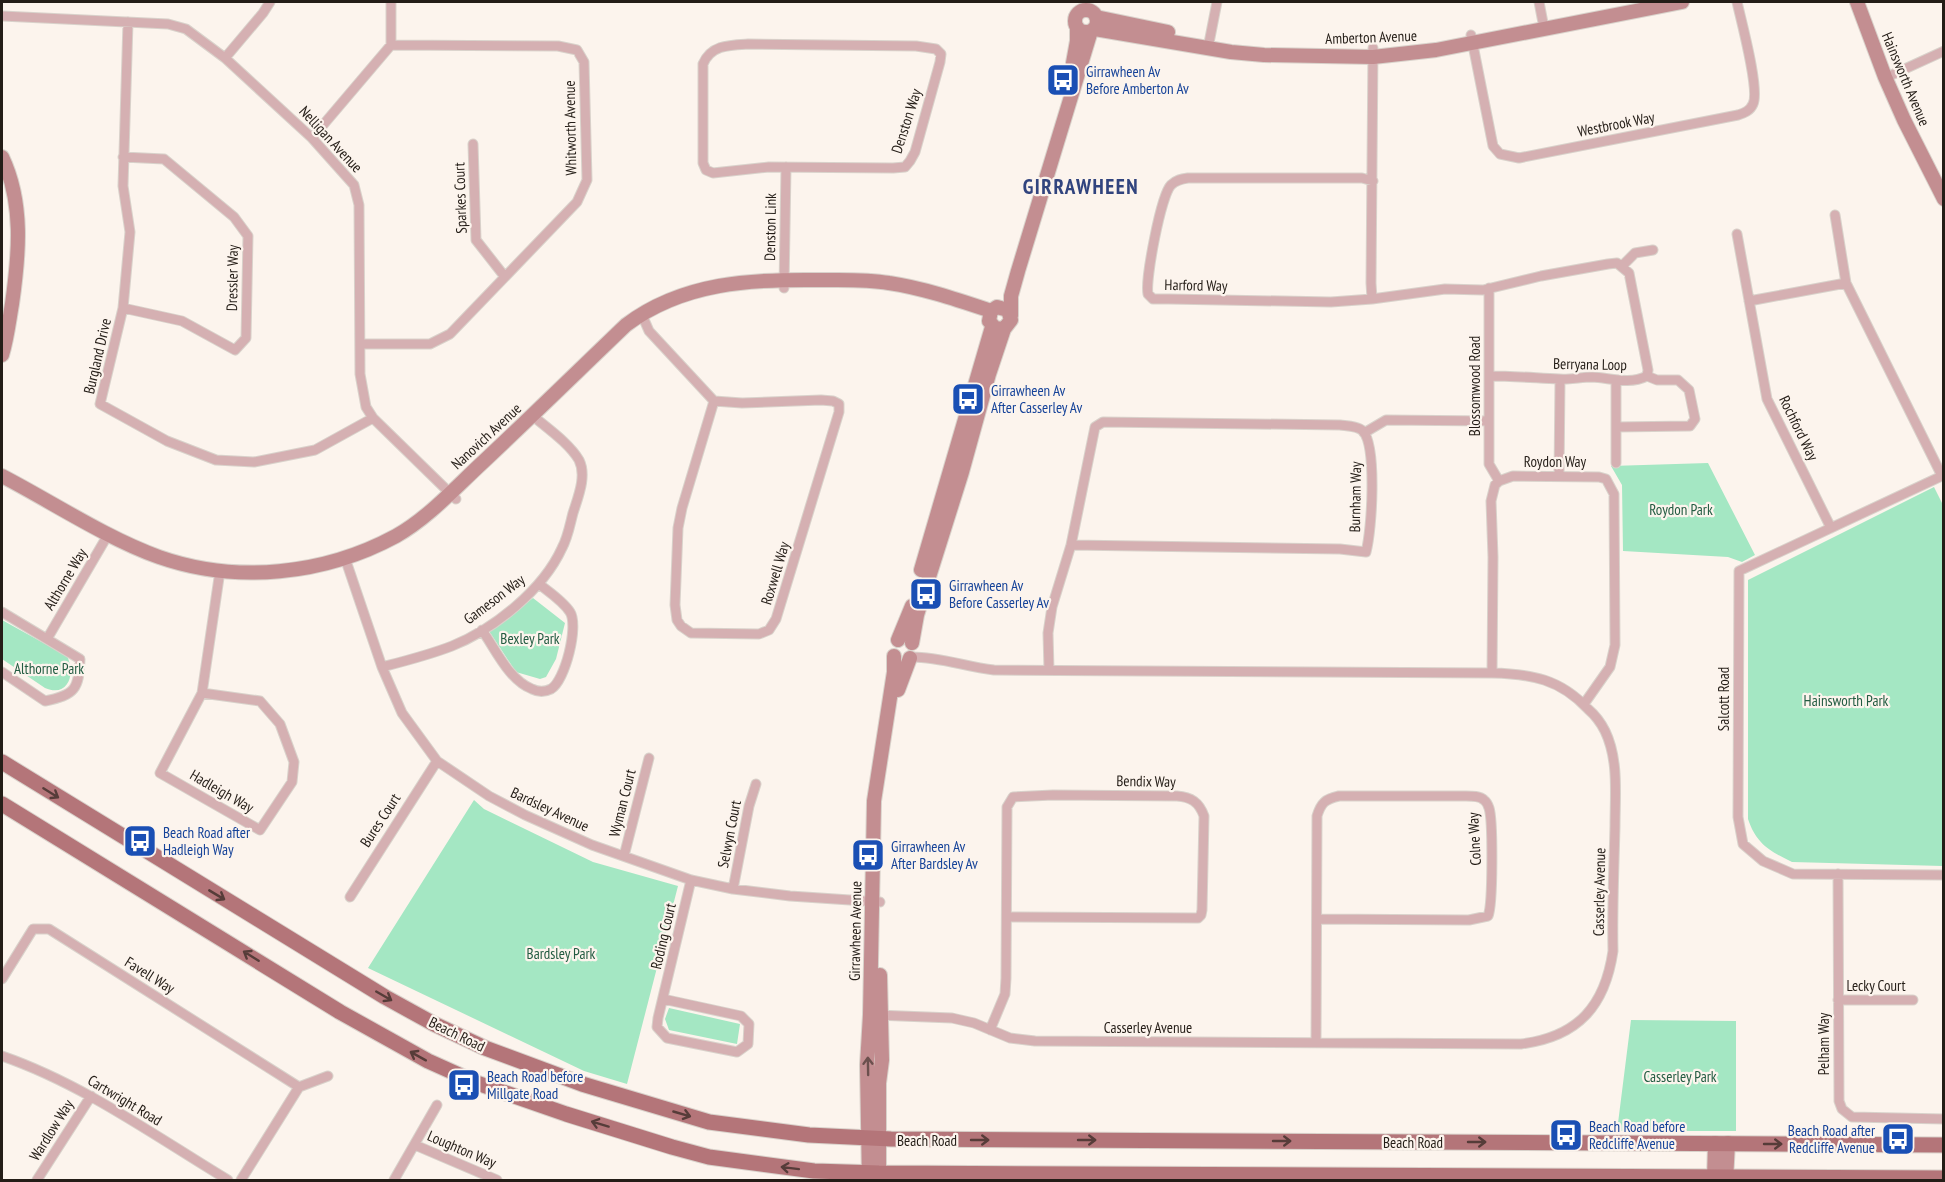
<svg xmlns="http://www.w3.org/2000/svg" width="1945" height="1182" font-family="'PT Sans Narrow',sans-serif">
  <style>
    .green { fill: #a4e7c3 }
    .lines { fill: none; stroke-linecap: round; stroke-linejoin: round }
    .street-casing { stroke: #d9d2cb; stroke-width: 11 }
    .secondary-casing { stroke: #d9d2cb; stroke-width: 16 }
    .primary-casing { stroke: #d9d2cb; stroke-width: 17 }
    .street { stroke: #d5b0b2; stroke-width: 9 }
    .secondary { stroke: #c38e91; stroke-width: 14 }
    .primary { stroke: #b47579; stroke-width: 15 }
    .oneway { stroke: #563c39 }
    .oneway2 { stroke: #6c504e }
    .labels { text-anchor: middle; dominant-baseline: central; stroke-width: 4.5; stroke-linejoin: round; paint-order: stroke }
    .street-label { font-size: 15px; fill: #241d17; stroke: #fcf4ed }
    .transit-label { font-size: 15px; fill: #164399; stroke: #fcf4ed; text-anchor: start }
    .park-label { font-size: 15px; fill: #235c42; stroke: #fcf4ed }
    .district-label { font-size: 21px; font-weight: bold; letter-spacing: 1.5px; fill: #31447e; stroke: #fcf4ed }
  </style>
  <rect width="100%" height="100%" fill="#fcf4ed"/>
  <path class="green" d="M1708,463L1755,555L1742,562L1728,557L1623,551L1622,485L1611,466Z
    M1934,487L1944,507L1943,866L1792,862C1769,851 1756,843 1748,819V580Z
    M533,598L565,623L556,659L546,677L540,679L516,672L489,631Z
    M2,620L67,656C76,674 68,698 45,688L2,659Z
    M474,800L484,809L593,862L678,886L627,1084L584,1071L368,968Z
    M669,1008L740,1024L737,1044L669,1030L665,1019Z
    M1631,1020L1736,1021V1131H1617Z"/>
  <g class="lines">
    <defs>
      <path id="street" d="M391,2V45
        M1539,2L1544,28
        M2,16L168,24L186,29L225,58L312,138L354,185L359,205L360,374L366,407L373,418L456,499
        M128,22L123,186L130,232L123,308L100,404L167,441L216,460L254,462L315,450L373,418
        M1471,35L1493,146L1500,154L1519,158L1738,115C1744,113 1750,111 1753,104C1760,90 1741,20 1737,2
        M748,44L916,46L936,49L941,54L940,62L915,152L910,161L905,167L893,168L769,167L713,173L706,170L703,163V64C711,45 729,45 748,44Z
        M1208,48L1217,2
        M1373,48L1371,283L1372,299L1331,302L1169,299H1153L1148,294C1145,280 1161,195 1171,185C1176,180 1181,179 1188,178H1362L1373,181
        M225,58L263,13L270,2
        M1885,78L1944,51
        M312,138L391,45L558,46L577,50L584,62L587,180L577,202L450,334L430,344H360
        M473,144L476,240L505,277
        M123,157L164,159L234,217L248,236L246,338L235,350L182,321L123,308
        M1835,215L1846,283L1942,476
        M1737,234L1767,399L1831,528
        M1622,266L1635,253L1653,250
        M784,288L786,167
        M1489,288V464L1499,481
        M1372,299L1445,289L1483,290L1541,276L1608,264L1617,263L1629,273L1648,370L1647,376C1629,385 1611,378 1592,377C1581,377 1570,380 1559,379C1536,378 1513,376 1489,376
        M1749,301L1846,283
        M642,315L649,331L714,401L742,403L821,400L833,401L839,404V412L776,619L769,630L759,634L691,633L681,626L677,620L675,605L678,528L682,508L714,401
        M1616,381V463
        M1616,427L1690,426L1695,419L1689,390L1678,380H1657L1647,376
        M1364,433L1386,420L1489,421
        M1944,475L1739,571L1738,817L1743,844L1763,861L1793,874L1944,875
        M1559,476L1560,380
        M345,558L382,667L402,713L437,761L489,796L525,815L592,845L691,880L733,889L790,896L880,902
        M2,612L80,659C79,689 75,695 45,701L2,672
        M482,630C496,650 509,680 532,689C538,692 545,692 551,689C565,681 579,626 570,612C563,601 549,592 539,584
        M47,639L109,533
        M382,667C405,661 429,655 452,646C494,629 543,590 562,548C568,537 570,524 573,513C578,497 587,476 579,460C569,443 547,428 533,416
        M1049,670L1048,633L1052,607L1071,545L1095,427L1103,422L1340,425C1347,426 1358,426 1363,431C1377,447 1372,530 1366,552L1340,549L1071,545
        M1492,673L1493,557L1491,501L1495,485L1499,481L1513,476L1599,477L1606,479L1614,494L1615,645L1610,667L1584,704
        M202,693L260,701L280,724L294,762L292,782L260,830L160,773L202,693L220,571
        M624,856L649,758
        M1838,874L1839,1101L1842,1109L1852,1117L1944,1119
        M733,889L749,806L756,784
        M350,897L437,761
        M2,979L33,929H49L299,1087L241,1180
        M663,999L741,1016L749,1024L748,1044L737,1052L667,1038L657,1027L658,1018L691,880
        M1838,1000H1913
        M876,1015L952,1018L974,1023L1010,1038L1035,1041L1521,1044C1578,1037 1605,1006 1613,951C1612,910 1614,868 1615,826C1615,795 1619,760 1605,731C1601,723 1595,715 1588,709C1560,679 1532,674 1492,673L994,670C966,667 941,657 912,657
        M990,1030L1005,994L1006,978L1007,807L1013,797L1053,795L1177,796C1191,797 1199,802 1204,816L1202,910L1201,915L1198,918L1007,917
        M1316,1043L1317,816C1321,803 1325,799 1339,796H1466C1472,796 1480,796 1484,800C1487,802 1488,805 1489,808C1493,820 1493,905 1488,916L1469,920L1317,919
        M2,1056C83,1084 155,1136 228,1180
        M299,1087L328,1076
        M415,1145L497,1180
        M37,1180L91,1096
        M394,1180L437,1105"/>
      <path id="secondary" d="M1857,2L1885,77L1904,120L1944,199
        M1075 21a11 11 0 1 1 22 0a11 11 0 1 1-22 0Z
        M1096,17L1168,32
        M1095,29L1231,52L1264,55L1373,57L1436,50L1682,2
        M1073,63L1077,41V27
        M2,157C24,203 19,255 12,304C9,321 7,339 2,355
        M1011,316V296L1018,271L1091,31
        M2,476C52,502 106,538 159,557C236,584 324,575 396,536C428,518 455,488 482,463C531,417 578,371 626,325C683,282 752,279 820,280C843,280 866,279 889,283C923,288 958,300 991,311
        M921,570L992,327
        M898,640L912,606
        M912,643L917,615L962,472L989,374L1004,329L1011,320L1008,310L997,307L991,311L989,321L995,328L1004,329
        M898,690L910,658
        M869,1180L867,1065L870,1015L874,801L894,672V656
        M879,1180V1083L882,1060L880,975
        M1714,1180L1715,1143
        M1726,1180L1728,1143"/>
      <path id="primary" d="M2,762L385,997L434,1024L485,1048L582,1084L709,1122L809,1135L891,1139L1944,1145
        M2,804L340,1012L428,1061L477,1083L566,1114L672,1147L709,1157L814,1171L879,1173L1944,1178"/>
    </defs>
    <use href="#street" class="street-casing"/>
    <use href="#secondary" class="secondary-casing"/>
    <use href="#primary" class="primary-casing"/>
    <use href="#street" class="street"/>
    <use href="#secondary" class="secondary"/>
    <use href="#primary" class="primary"/>
  </g>
  <defs><path id="oneway-shaft" d="M-6 0H5M1.5-3L5.5 0L1.5 3" fill="none" stroke-width="1.6" stroke-linecap="round" stroke-linejoin="round" transform="scale(1.5)"/></defs>
  <g class="oneway">
    <use href="#oneway-shaft" transform="translate(51 793) rotate(32)"/>
    <use href="#oneway-shaft" transform="translate(217 895) rotate(31)"/>
    <use href="#oneway-shaft" transform="translate(251 956) rotate(-148)"/>
    <use href="#oneway-shaft" transform="translate(384 996) rotate(30)"/>
    <use href="#oneway-shaft" transform="translate(418 1056) rotate(-151)"/>
    <use href="#oneway-shaft" transform="translate(682 1114) rotate(16)"/>
    <use href="#oneway-shaft" transform="translate(600 1124) rotate(-163)"/>
    <use href="#oneway-shaft" transform="translate(980 1140)"/>
    <use href="#oneway-shaft" transform="translate(1087 1140)"/>
    <use href="#oneway-shaft" transform="translate(1282 1141)"/>
    <use href="#oneway-shaft" transform="translate(1477 1142)"/>
    <use href="#oneway-shaft" transform="translate(1773 1144)"/>
    <use href="#oneway-shaft" transform="translate(790 1168) rotate(-173)"/>
  </g>
  <use class="oneway2" href="#oneway-shaft" transform="translate(868 1066) rotate(-91)"/>
  <defs>
    <symbol id="bus-square" viewBox="-11 -11 22 22"><rect x="-9" y="-9" width="18" height="18" rx="4" fill="#1a4fb4" stroke="#fcf4ed"/><path d="M-5-6H5V4H4V6H2V4H-2V6H-4V4H-5ZM-3.5-4V0h7V-4ZM-3.5 1.2v1.5H-2V1.2ZM2 1.2v1.5H3.5V1.2Z" fill="#fff"/></symbol>
  </defs>
  <g fill-rule="evenodd">
    <use href="#bus-square" x="1044" y="61" width="38" height="38"/>
    <use href="#bus-square" x="949" y="380" width="38" height="38"/>
    <use href="#bus-square" x="907" y="575" width="38" height="38"/>
    <use href="#bus-square" x="121" y="822" width="38" height="38"/>
    <use href="#bus-square" x="849" y="836" width="38" height="38"/>
    <use href="#bus-square" x="445" y="1066" width="38" height="38"/>
    <use href="#bus-square" x="1547" y="1116" width="38" height="38"/>
    <use href="#bus-square" x="1879" y="1120" width="38" height="38"/>
  </g>
  <g class="labels">
    <g class="street-label">
      <text transform="translate(1371 37) rotate(-2)">Amberton Avenue</text>
      <text transform="translate(1906 79) rotate(67)">Hainsworth Avenue</text>
      <text transform="translate(906 121) rotate(-72)">Denston Way</text>
      <text transform="translate(1616 124) rotate(-11)">Westbrook Way</text>
      <text transform="translate(570 128) rotate(-91)">Whitworth Avenue</text>
      <text transform="translate(331 139) rotate(47)">Nelligan Avenue</text>
      <text transform="translate(460 198) rotate(-92)">Sparkes Court</text>
      <text transform="translate(770 227) rotate(-89)">Denston Link</text>
      <text transform="translate(232 278) rotate(-89)">Dressler Way</text>
      <text transform="translate(1196 285) rotate(1)">Harford Way</text>
      <text transform="translate(97 356) rotate(-77)">Burgland Drive</text>
      <text transform="translate(1590 364) rotate(1)">Berryana Loop</text>
      <text transform="translate(1474 386) rotate(-90)">Blossomwood Road</text>
      <text transform="translate(1799 428) rotate(64)">Rochford Way</text>
      <text transform="translate(486 436) rotate(-43)">Nanovich Avenue</text>
      <text x="1555" y="461">Roydon Way</text>
      <text transform="translate(1355 497) rotate(-89)">Burnham Way</text>
      <text transform="translate(775 573) rotate(-73)">Roxwell Way</text>
      <text transform="translate(65 579) rotate(-59)">Althorne Way</text>
      <text transform="translate(494 599) rotate(-37)">Gameson Way</text>
      <text transform="translate(1723 699) rotate(-90)">Salcott Road</text>
      <text transform="translate(1146 781) rotate(1)">Bendix Way</text>
      <text transform="translate(222 791) rotate(30)">Hadleigh Way</text>
      <text transform="translate(622 803) rotate(-76)">Wyman Court</text>
      <text transform="translate(550 809) rotate(25)">Bardsley Avenue</text>
      <text transform="translate(380 820) rotate(-57)">Bures Court</text>
      <text transform="translate(729 834) rotate(-79)">Selwyn Court</text>
      <text transform="translate(1474 839) rotate(-93)">Colne Way</text>
      <text transform="translate(1599 892) rotate(-89)">Casserley Avenue</text>
      <text transform="translate(855 931) rotate(-89)">Girrawheen Avenue</text>
      <text transform="translate(663 936) rotate(-77)">Roding Court</text>
      <text transform="translate(150 975) rotate(32)">Favell Way</text>
      <text x="1876" y="985">Lecky Court</text>
      <text x="1148" y="1027">Casserley Avenue</text>
      <text transform="translate(457 1034) rotate(26)">Beach Road</text>
      <text transform="translate(1823 1044) rotate(-90)">Pelham Way</text>
      <text transform="translate(125 1100) rotate(31)">Cartwright Road</text>
      <text transform="translate(51 1130) rotate(-58)">Wardlow Way</text>
      <text x="927" y="1140">Beach Road</text>
      <text x="1413" y="1142">Beach Road</text>
      <text transform="translate(462 1149) rotate(23)">Loughton Way</text>
    </g>
    <g class="transit-label">
      <text x="1086" y="71">Girrawheen Av<tspan x="1086" dy="17">Before Amberton Av</tspan></text>
      <text x="991" y="390">Girrawheen Av<tspan x="991" dy="17">After Casserley Av</tspan></text>
      <text x="949" y="585">Girrawheen Av<tspan x="949" dy="17">Before Casserley Av</tspan></text>
      <text x="163" y="832">Beach Road after<tspan x="163" dy="17">Hadleigh Way</tspan></text>
      <text x="891" y="846">Girrawheen Av<tspan x="891" dy="17">After Bardsley Av</tspan></text>
      <text x="487" y="1076">Beach Road before<tspan x="487" dy="17">Millgate Road</tspan></text>
      <text x="1589" y="1126">Beach Road before<tspan x="1589" dy="17">Redcliffe Avenue</tspan></text>
      <text x="1875" y="1130" text-anchor="end">Beach Road after<tspan x="1875" dy="17">Redcliffe Avenue</tspan></text>
    </g>
    <g class="park-label">
      <text x="1681" y="509">Roydon Park</text>
      <text x="530" y="638">Bexley Park</text>
      <text x="49" y="668">Althorne Park</text>
      <text x="1846" y="700">Hainsworth Park</text>
      <text x="561" y="953">Bardsley Park</text>
      <text x="1680" y="1076">Casserley Park</text>
    </g>
    <g class="district-label">
      <text x="1081" y="186">GIRRAWHEEN</text>
    </g>
  </g>
  <rect width="1945" height="1182" fill="none" stroke="#241d17" stroke-width="6"/>
</svg>
